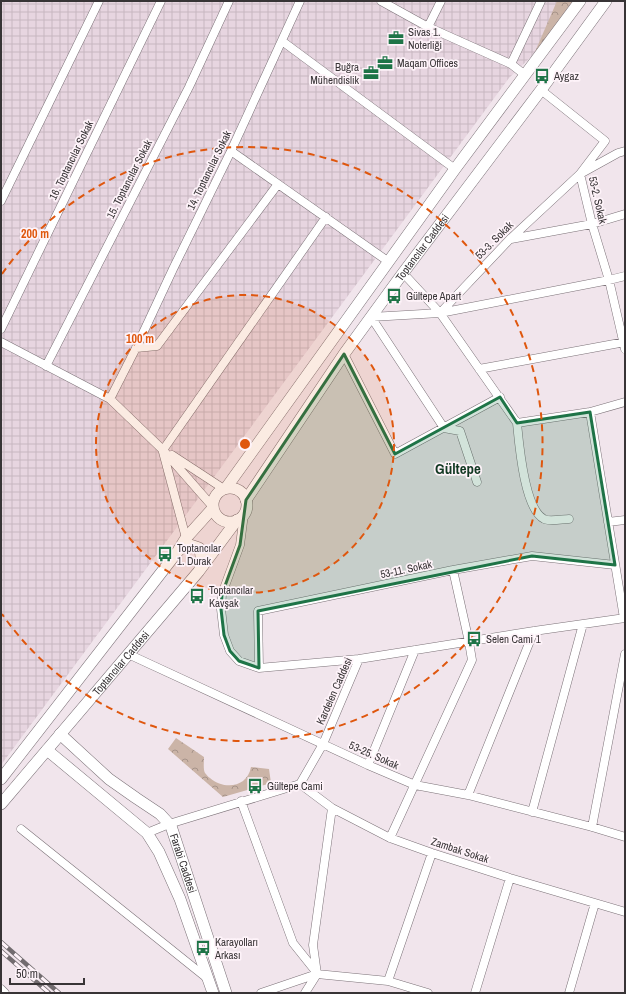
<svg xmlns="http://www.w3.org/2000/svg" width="626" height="994" font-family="'Archivo Narrow',sans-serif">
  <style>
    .industrial { fill: url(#industrial-grid) }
    .park { fill: url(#park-crowns) }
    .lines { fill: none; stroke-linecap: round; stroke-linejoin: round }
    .street-casing { stroke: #7c7278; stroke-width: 9 }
    .secondary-casing { stroke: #7c7278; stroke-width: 12 }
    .street { stroke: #fff; stroke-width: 8 }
    .secondary { stroke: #fff; stroke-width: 11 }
    .rail-casing { stroke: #726c6f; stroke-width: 4.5 }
    .rail { stroke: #fef3f9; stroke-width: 3; stroke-dasharray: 9; stroke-linecap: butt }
    .marked { fill: #1e7447; fill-opacity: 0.2; stroke: #1e7447; stroke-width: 3; stroke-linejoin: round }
    .ring { fill: none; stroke: #df570e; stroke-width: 2; stroke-dasharray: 7 5 }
    .labels { text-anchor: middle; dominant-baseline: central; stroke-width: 3.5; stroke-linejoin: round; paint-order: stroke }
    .poi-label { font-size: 11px; fill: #383436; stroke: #fef3f9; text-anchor: start }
    .street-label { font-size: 11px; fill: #383436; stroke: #fef3f9 }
    .district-label { font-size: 15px; font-weight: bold; fill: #123923; stroke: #fef3f9 }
    .centre { fill: #df570e; stroke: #fef3f9; stroke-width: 2 }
    .ring-label { font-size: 12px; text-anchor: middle; font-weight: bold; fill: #df570e; stroke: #fef3f9; stroke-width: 3.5; stroke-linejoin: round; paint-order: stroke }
  </style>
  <defs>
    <pattern id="industrial-grid" width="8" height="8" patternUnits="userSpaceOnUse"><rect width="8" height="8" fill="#e7d5e0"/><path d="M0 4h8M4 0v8" fill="none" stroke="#c7b7c1"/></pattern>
    <pattern id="park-crowns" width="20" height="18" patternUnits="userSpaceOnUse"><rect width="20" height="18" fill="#cbb4a7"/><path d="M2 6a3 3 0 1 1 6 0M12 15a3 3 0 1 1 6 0" fill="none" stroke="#a69389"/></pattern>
  </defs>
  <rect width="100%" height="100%" fill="#f1e5ec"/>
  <path class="industrial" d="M1,1H558L534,54L509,78L1,765Z"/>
  <path class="park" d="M557,1H574L534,54Z
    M176,738L204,757C204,762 203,769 205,773C206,774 208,777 210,778C224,790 247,788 251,767L269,769L271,783L223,797L168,749Z"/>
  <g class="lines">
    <defs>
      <path id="street" d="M381,1L428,27L511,64L525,75
        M428,27L441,1
        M282,41L455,169
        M511,64L541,1
        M541,90L605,141L580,174L592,224L609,280L625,349
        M231,151L389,262
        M1,201L99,1
        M511,239L592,224L625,214
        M403,273L440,313L517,423L590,412L625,402
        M440,313L609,280L625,276
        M1,329L161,1
        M1,342L110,399L163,450L213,507
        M136,348L157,346L278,184
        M344,354L395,454L500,397
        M46,366L189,87L229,1
        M479,369L625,342
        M110,399L136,348L173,269L231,151L300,1
        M590,412L624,618
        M517,423C519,443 524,509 544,519C549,522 563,519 569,519
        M163,450L326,217
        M163,452L186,538
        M172,455L224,489
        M477,482L460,431L444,428L371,317L440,313L510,239L580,174L618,153L625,151
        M244,514L240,545L222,594L221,609L224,635L230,651L239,661L259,668L359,659
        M608,522L625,520
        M128,654L368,765L415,785L468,795L592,827L625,837
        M259,668L258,611L453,570L532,556L615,565
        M368,765L415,650
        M300,784L332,808L390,838L432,853L510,878L625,912
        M468,795L534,631
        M241,801L293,943L317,973
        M532,812L583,624
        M592,827L625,654
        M21,829L208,979
        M147,833L169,824L300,784L323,744L359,659L534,631L625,618
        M390,838L472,660L469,642L453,570
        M388,981L432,853
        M1,989L5,993
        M261,993L317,974L388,981L428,993
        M305,993L317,974L313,945L332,808
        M475,993L510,878
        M569,993L595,903"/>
      <g id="secondary">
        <path d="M226,488L455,169L580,1"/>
        <circle cx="230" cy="505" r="17"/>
        <path id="s1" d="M246,500L344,354L403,273L541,90L606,1"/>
        <path d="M179,550L187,544L199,548C202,555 202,560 200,568"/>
        <path id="s2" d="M60,734L109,779L136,798L160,814L171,826L226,993"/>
        <path d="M47,750L147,833L159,852L180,899L213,993"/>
        <path d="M1,779L178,551L186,538L213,508"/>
        <path id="s3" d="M1,804L199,571L237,520"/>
      </g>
    </defs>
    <use href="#street" class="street-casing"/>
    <use href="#secondary" class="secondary-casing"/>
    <use href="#street" class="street"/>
    <use href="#secondary" class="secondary"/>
    <defs>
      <path id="rail" d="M1,942L59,993
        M1,951L49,993"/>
    </defs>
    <use href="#rail" class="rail-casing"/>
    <use href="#rail" class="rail"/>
  </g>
  <path class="marked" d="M344,354L395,454L500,397L517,423L590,412L615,565L532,556L258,611L259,668L239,661L230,651L224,635L221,609L222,594L240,545L246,500Z"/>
  <circle cx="245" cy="444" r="149" fill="#df570e" fill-opacity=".12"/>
  <g class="ring">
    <circle cx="245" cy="444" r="149"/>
    <path d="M2 274A297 297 0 1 1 2 614"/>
  </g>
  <defs>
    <symbol id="office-bare" viewBox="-9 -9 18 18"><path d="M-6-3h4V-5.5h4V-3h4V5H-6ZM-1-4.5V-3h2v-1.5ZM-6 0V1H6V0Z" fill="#1e7447" stroke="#fef3f9" stroke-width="2.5" paint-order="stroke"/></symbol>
    <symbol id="bus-bare" viewBox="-9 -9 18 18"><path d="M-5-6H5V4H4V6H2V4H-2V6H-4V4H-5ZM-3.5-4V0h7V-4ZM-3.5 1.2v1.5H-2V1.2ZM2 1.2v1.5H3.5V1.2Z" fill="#1e7447" stroke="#fef3f9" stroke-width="2.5" paint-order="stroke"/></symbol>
  </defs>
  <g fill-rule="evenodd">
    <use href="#office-bare" x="385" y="27" width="22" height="22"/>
    <use href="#office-bare" x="374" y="52" width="22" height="22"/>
    <use href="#office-bare" x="360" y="62" width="22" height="22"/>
    <use href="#bus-bare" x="531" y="65" width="22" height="22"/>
    <use href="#bus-bare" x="383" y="285" width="22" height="22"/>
    <use href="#bus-bare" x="154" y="543" width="22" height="22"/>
    <use href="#bus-bare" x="186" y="585" width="22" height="22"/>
    <use href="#bus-bare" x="463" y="628" width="22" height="22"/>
    <use href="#bus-bare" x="244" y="775" width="22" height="22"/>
    <use href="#bus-bare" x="192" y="937" width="22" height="22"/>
  </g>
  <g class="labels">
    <g class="poi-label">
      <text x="408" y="32">Sivas 1.<tspan x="408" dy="13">Noterliği</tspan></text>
      <text x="397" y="63">Maqam Offices</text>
      <text x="359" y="67" text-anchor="end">Buğra<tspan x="359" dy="13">Mühendislik</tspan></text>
      <text x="554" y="76">Aygaz</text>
      <text x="406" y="296">Gültepe Apart</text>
      <text x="177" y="548">Toptancılar<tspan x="177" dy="13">1. Durak</tspan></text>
      <text x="209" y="590">Toptancılar<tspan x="209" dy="13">Kavşak</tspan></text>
      <text x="486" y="639">Selen Cami 1</text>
      <text x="267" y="786">Gültepe Cami</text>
      <text x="215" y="942">Karayolları<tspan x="215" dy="13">Arkası</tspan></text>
    </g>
    <g class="street-label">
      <text transform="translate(71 160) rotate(-64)">16. Toptancılar Sokak</text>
      <text transform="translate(209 170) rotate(-64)">14. Toptancılar Sokak</text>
      <text transform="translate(129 179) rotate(-63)">15. Toptancılar Sokak</text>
      <text transform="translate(598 200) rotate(77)">53-2. Sokak</text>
      <text transform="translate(494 240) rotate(-45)">53-3. Sokak</text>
      <text stroke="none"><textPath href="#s1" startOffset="308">Toptancılar Caddesi</textPath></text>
      <text transform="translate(406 569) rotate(-12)">53-11. Sokak</text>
      <text stroke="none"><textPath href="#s3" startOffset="185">Toptancılar Caddesi</textPath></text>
      <text transform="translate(334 691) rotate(-66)">Kardelen Caddesi</text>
      <text transform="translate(374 755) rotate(24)">53-25. Sokak</text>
      <text transform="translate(460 850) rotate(18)">Zambak Sokak</text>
      <text stroke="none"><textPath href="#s2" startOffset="184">Farabi Caddesi</textPath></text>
    </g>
    <g class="district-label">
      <text x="458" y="468">Gültepe</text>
    </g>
  </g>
  <circle cx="245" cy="444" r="6" class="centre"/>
  <g class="ring-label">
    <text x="35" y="238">200 m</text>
    <text x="140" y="343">100 m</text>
  </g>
  <rect width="626" height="994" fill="none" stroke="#383436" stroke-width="4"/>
  <path d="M10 978v6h74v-6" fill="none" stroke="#383436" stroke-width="2"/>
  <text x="16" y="978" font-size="12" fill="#383436" stroke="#fef3f9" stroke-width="3" paint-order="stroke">50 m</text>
</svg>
